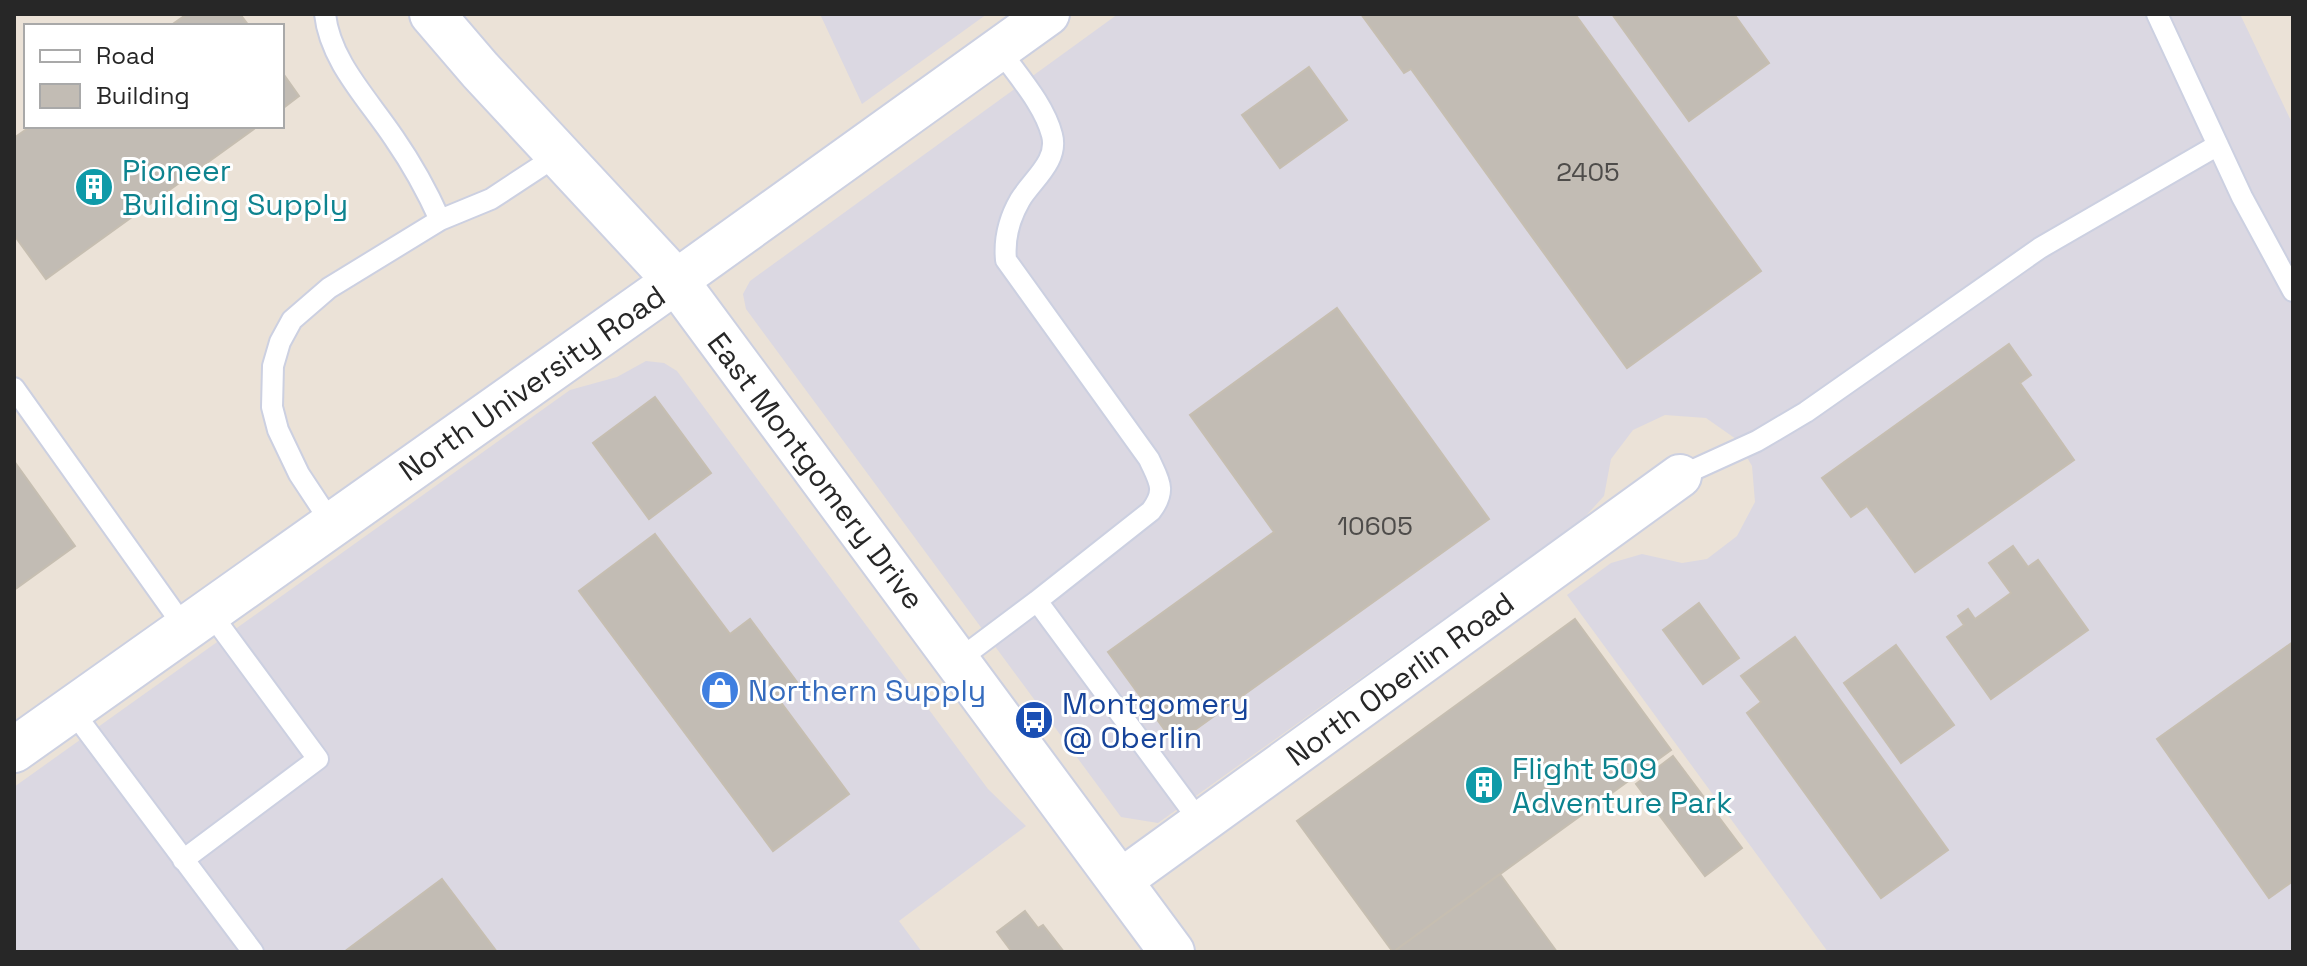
<svg xmlns="http://www.w3.org/2000/svg" width="2307" height="966" font-family="'Space Grotesk',sans-serif">
  <style>
    .industrial { fill: #dbd8e2 }
    .building { fill: #c2bcb4; stroke: #c6beb1; stroke-width: 2 }
    .lines { fill: none; stroke-linecap: round; stroke-linejoin: round }
    .service-casing { stroke: #ccd0e1; stroke-width: 24 }
    .minor-casing { stroke: #ccd0e1; stroke-width: 46 }
    .tertiary-casing { stroke: #ccd0e1; stroke-width: 48 }
    .secondary-casing { stroke: #ccd0e1; stroke-width: 48 }
    .service { stroke: #fff; stroke-width: 20 }
    .minor { stroke: #fff; stroke-width: 42 }
    .tertiary { stroke: #fff; stroke-width: 44 }
    .secondary { stroke: #fff; stroke-width: 44 }
    .labels { text-anchor: middle; dominant-baseline: central; stroke-width: 6; stroke-linejoin: round; paint-order: stroke }
    .number-label { font-size: 26px; fill: #4e4c4a }
    .culture-label { font-size: 30px; fill: #0d838f; stroke: #fff; text-anchor: start }
    .street-label { font-size: 30px; fill: #272727; stroke: #fff }
    .shop-label { font-size: 30px; fill: #366cbe; stroke: #fff; text-anchor: start }
    .transit-label { font-size: 30px; fill: #164399; stroke: #fff; text-anchor: start }
  </style>
  <rect width="100%" height="100%" fill="#ebe2d7"/>
  <path class="industrial" d="M820,14H987L862,104Z
    M1118,14H2240L2293,125V952H1828L1567,595L1611,563L1642,554L1682,563L1707,559L1737,536L1755,502L1752,466L1736,439L1706,418L1665,415L1633,430L1611,459L1604,496L1583,519L1158,823L1121,817L746,309L743,294L750,281Z
    M646,361L664,363L677,371L988,789L1026,826L899,921L922,952H14V787L570,390L617,377Z"/>
  <path class="building" d="M187,14H240L249,26H170Z
    M1361,14H1575L1761,271L1627,368L1411,69L1404,73Z
    M1612,14H1734L1769,63L1689,121Z
    M1309,67L1347,120L1280,168L1242,115Z
    M282,72L299,96L282,109Z
    M31,126H258L46,279L14,235V138Z
    M1337,308L1489,519L1175,744L1108,652L1274,532L1190,415Z
    M2009,344L2031,375L2020,383L2074,460L1915,572L1867,506L1851,517L1822,478Z
    M655,397L711,473L649,519L593,443Z
    M14,461L75,546L14,590Z
    M655,534L730,634L750,619L797,682L777,697L849,794L773,851L579,591Z
    M2013,546L2028,567L2038,560L2088,630L1991,699L1947,637L1964,625L1958,616L1968,609L1975,619L2011,593L1989,563Z
    M1699,603L1739,658L1703,684L1663,630Z
    M1575,619L1671,750L1393,952L1297,821Z
    M1795,637L1948,850L1881,898L1747,713L1761,702L1741,676Z
    M2293,642V881L2269,898L2157,739Z
    M1896,645L1954,725L1901,763L1844,683Z
    M1673,756L1742,848L1705,876L1636,784Z
    M1500,874L1557,952H1393Z
    M442,879L497,952H344Z
    M1025,911L1038,928L1043,925L1064,952H1012L997,932Z"/>
  <g class="lines">
    <defs>
      <path id="service" d="M325,14C330,61 368,99 394,138C412,164 427,191 440,220
        M2157,14L2242,197L2293,291
        M999,49C1017,75 1044,104 1052,135C1059,161 1032,180 1020,200C1009,219 1004,239 1006,260L1149,459C1159,481 1167,490 1151,511L1037,601
        M14,388L185,628
        M1680,476L1757,441L1806,412L2040,248L2218,145
        M332,524L299,474L278,430L272,407L273,366L280,342L292,320L329,288L440,220L491,199L558,155
        M957,661L1037,601L1201,823
        M71,709L253,952
        M183,860L318,759L209,611"/>
      <path id="minor" d="M676,281L1048,14
        M1120,881L1680,476"/>
      <path id="tertiary" d="M14,750L676,281"/>
      <path id="secondary" d="M432,14L480,70L676,281L1172,952"/>
    </defs>
    <use href="#service" class="service-casing"/>
    <use href="#minor" class="minor-casing"/>
    <use href="#tertiary" class="tertiary-casing"/>
    <use href="#secondary" class="secondary-casing"/>
    <use href="#service" class="service"/>
    <use href="#minor" class="minor"/>
    <use href="#tertiary" class="tertiary"/>
    <use href="#secondary" class="secondary"/>
  </g>
  <defs>
    <symbol id="building-disc" viewBox="-11 -11 22 22"><circle r="9.5" fill="#0f9aa8" stroke="#fff"/><path d="M-4-6H4V6H1V3H-1V6H-4ZM-2.5-4.3h1.7v1.8h-1.7ZM.8-4.3h1.7v1.8H.8ZM-2.5-1h1.7V.8h-1.7ZM.8-1h1.7V.8H.8Z" fill="#fff"/></symbol>
    <symbol id="shop-disc" viewBox="-11 -11 22 22"><circle r="9.5" fill="#3f7fe0" stroke="#fff"/><path d="M-5-2.5h2.3a2.7 3.5 0 0 1 5.4 0H5L5.5 6h-11ZM-1.5-2.5h3a1.5 2.3 0 0 0-3 0Z" fill="#fff"/></symbol>
    <symbol id="bus-disc" viewBox="-11 -11 22 22"><circle r="9.5" fill="#1a4fb4" stroke="#fff"/><path d="M-5-6H5V4H4V6H2V4H-2V6H-4V4H-5ZM-3.5-4V0h7V-4ZM-3.5 1.2v1.5H-2V1.2ZM2 1.2v1.5H3.5V1.2Z" fill="#fff"/></symbol>
  </defs>
  <g fill-rule="evenodd">
    <use href="#building-disc" x="72" y="165" width="44" height="44"/>
    <use href="#shop-disc" x="698" y="668" width="44" height="44"/>
    <use href="#bus-disc" x="1012" y="698" width="44" height="44"/>
    <use href="#building-disc" x="1462" y="763" width="44" height="44"/>
  </g>
  <g class="labels">
    <g class="number-label">
      <text x="1588" y="172">2405</text>
      <text x="1375" y="526">10605</text>
    </g>
    <g class="culture-label">
      <text x="122" y="170">Pioneer<tspan x="122" dy="34">Building Supply</tspan></text>
      <text x="1512" y="768">Flight 509<tspan x="1512" dy="34">Adventure Park</tspan></text>
    </g>
    <g class="street-label">
      <text transform="translate(532 383) rotate(-35)">North University Road</text>
      <text transform="translate(816 471) rotate(53)">East Montgomery Drive</text>
      <text transform="translate(1400 679) rotate(-36)">North Oberlin Road</text>
    </g>
    <g class="shop-label">
      <text x="748" y="690">Northern Supply</text>
    </g>
    <g class="transit-label">
      <text x="1062" y="703">Montgomery<tspan x="1062" dy="34">@ Oberlin</tspan></text>
    </g>
  </g>
  <rect width="2307" height="966" fill="none" stroke="#272727" stroke-width="32"/>
  <rect x="24" y="24" width="260" height="104" fill="#ffffff" stroke="#a9a9a9" stroke-width="2"/>
  <rect x="40" y="50" width="40" height="12" fill="#ffffff" stroke="#a9a9a9" stroke-width="2"/>
  <text x="96" y="64" font-size="24" fill="#272727">Road</text>
  <rect x="40" y="84" width="40" height="24" fill="#c2bcb4" stroke="#a9a9a9" stroke-width="2"/>
  <text x="96" y="104" font-size="24" fill="#272727">Building</text>
</svg>
